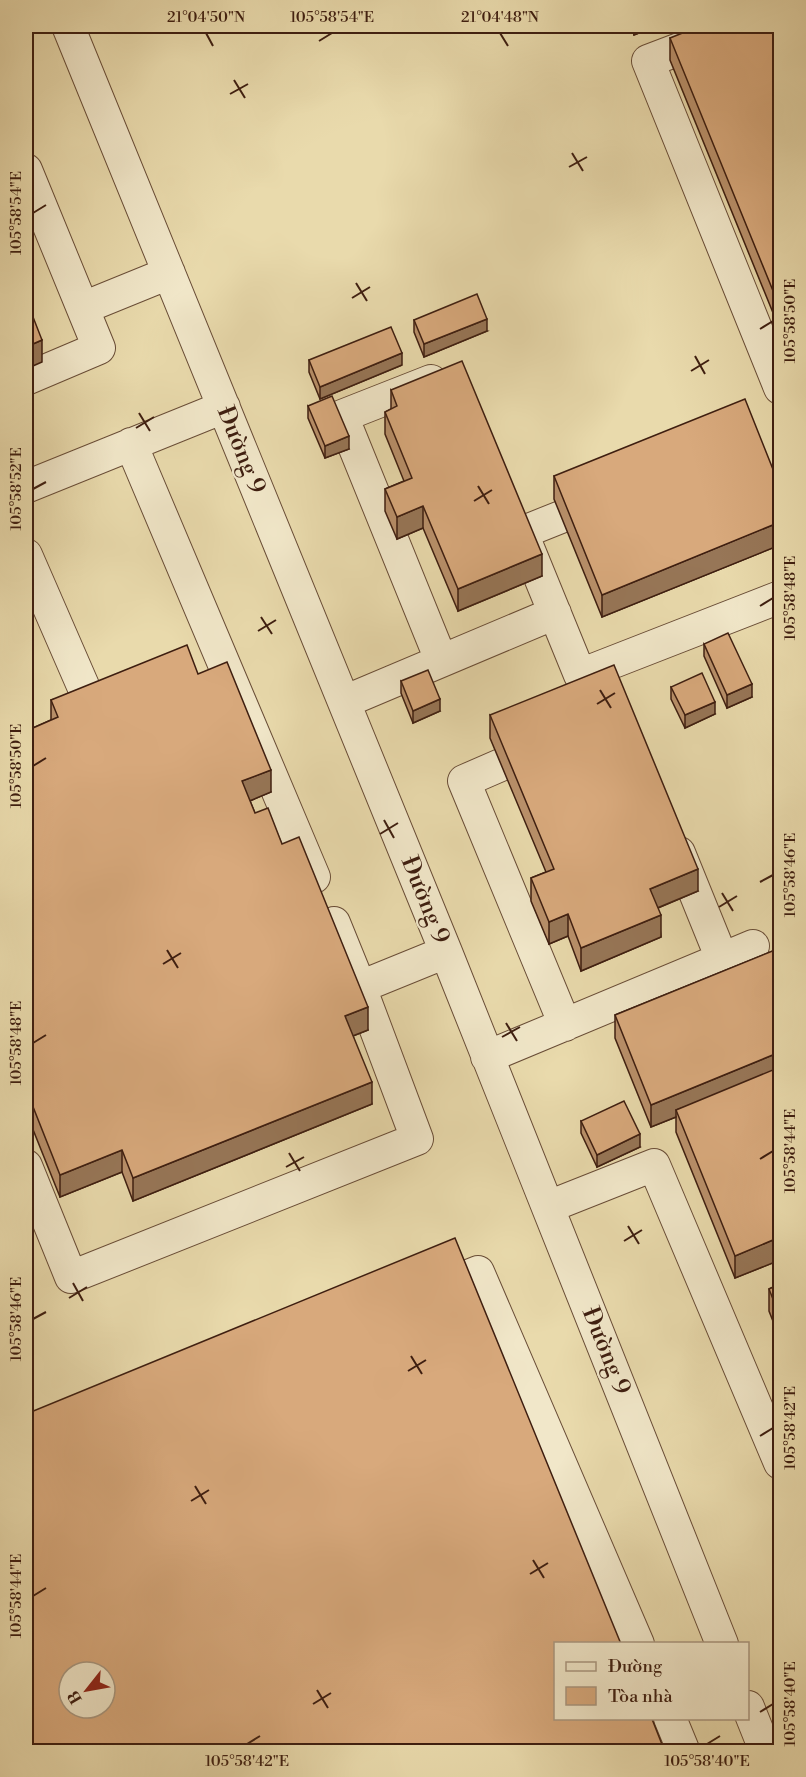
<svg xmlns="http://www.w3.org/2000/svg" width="806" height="1777" font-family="'Libre Bodoni',serif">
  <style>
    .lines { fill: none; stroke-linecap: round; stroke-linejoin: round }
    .minor-casing { stroke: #694d37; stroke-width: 34 }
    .minor { stroke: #f1e7c9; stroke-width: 32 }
    .wall { fill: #ba916b; stroke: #3e1e10; stroke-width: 1.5 }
    .shaded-wall { fill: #977657; stroke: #3e1e10; stroke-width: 1.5 }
    .building { fill: #d8a97c; stroke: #3e1e10; stroke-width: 1.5; fill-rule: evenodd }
    .ticks { fill: none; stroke: #3e1e10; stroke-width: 2 }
    .labels { text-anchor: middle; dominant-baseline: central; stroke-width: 4.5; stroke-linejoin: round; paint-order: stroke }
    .street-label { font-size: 24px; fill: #3e1e10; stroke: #f1e7c9 }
    .neatline { fill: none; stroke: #3e1e10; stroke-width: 2 }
    .ticks-label { font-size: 15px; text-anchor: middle; fill: #3e1e10 }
  </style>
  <rect width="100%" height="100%" fill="#e9daac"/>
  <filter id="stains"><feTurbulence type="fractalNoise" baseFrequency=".00333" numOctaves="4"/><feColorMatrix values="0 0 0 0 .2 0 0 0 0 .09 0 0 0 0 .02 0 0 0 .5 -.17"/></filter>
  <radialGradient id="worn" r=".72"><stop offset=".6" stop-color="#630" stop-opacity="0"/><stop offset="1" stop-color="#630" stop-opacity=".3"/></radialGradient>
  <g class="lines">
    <defs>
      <path id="minor" d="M68,26L446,952L722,1644
        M740,26L648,61L780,388
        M26,170L99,348L26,379
        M83,308L169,273
        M431,381L342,416L441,660
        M131,444L314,877
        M26,487L224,407
        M521,533L601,501
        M524,538L580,675L780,597
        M26,555L100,725
        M344,702L555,613
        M540,748L464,781L565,1025
        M679,853L722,959
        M360,987L446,952
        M487,1057L753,946
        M26,1166L71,1277L417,1139L360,987L334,923
        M548,1207L654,1165L780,1463
        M431,1291L478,1272L638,1644
        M748,1707L766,1752
        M670,1718L684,1752"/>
    </defs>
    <use href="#minor" class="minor-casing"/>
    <use href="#minor" class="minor"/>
  </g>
  <path class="wall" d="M631,26H657L634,35Z
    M780,26V330L670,60V38Z
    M414,320L487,331L424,357L414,332Z
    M309,360L402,365L320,399L309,372Z
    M391,390L542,576L458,611L423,528L397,539L385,511V489L404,481L385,434V412L391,409Z
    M308,406L349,449L325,458L308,418Z
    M554,476L780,487V545L602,617L554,499Z
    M704,644L752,697L727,708L704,656Z
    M198,674L271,792L250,801L255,813L282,844L368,1030L353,1036L372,1104L133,1201L122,1172L60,1197L26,1112V731L51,720V700Z
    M401,681L440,711L413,723L401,693Z
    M671,687L715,714L685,728L671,699Z
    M490,715L698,891L658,908L661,937L581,971L568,936L549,944L531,901V878L546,872L490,738Z
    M780,948V1260L735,1278L676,1132V1117L651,1127L615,1038V1015Z
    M581,1121L640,1147L597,1167L581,1133Z
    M780,1284V1339L769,1311V1289Z"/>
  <path class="shaded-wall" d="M634,26H657L634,35Z
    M487,319V331L424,357V344Z
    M42,340V362L26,369V347Z
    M402,353V365L320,399V387Z
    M349,436V449L325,458V446Z
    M423,506V528L397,539V517Z
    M780,522V545L602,617V595Z
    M542,554V576L458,611V589Z
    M752,684V697L727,708V695Z
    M440,699V711L413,723V711Z
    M715,702V714L685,728V715Z
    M271,770V792L242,804V781Z
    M698,869V891L650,911V889Z
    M568,914V936L549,944V922Z
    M661,915V937L581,971V948Z
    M368,1007V1030L345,1039V1016Z
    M780,1052V1074L676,1110V1117L651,1127V1105Z
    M372,1082V1104L133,1201V1178Z
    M640,1134V1147L597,1167V1155Z
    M122,1150V1172L60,1197V1175Z
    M780,1237V1260L735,1278V1256Z"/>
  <path class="building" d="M700,26H780V308L670,38Z
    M477,294L487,319L424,344L414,320Z
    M26,299L42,340L26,347Z
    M391,327L402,353L320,387L309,360Z
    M462,361L542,554L458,589L423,506L397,517L385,489L412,478L385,412L397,406L391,390Z
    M332,396L349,436L325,446L308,406Z
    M745,399L780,487V522L602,595L554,476Z
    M728,633L752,684L727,695L704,644Z
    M187,645L198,674L227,662L271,770L242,781L255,813L268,808L282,844L299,837L368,1007L345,1016L372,1082L133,1178L122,1150L60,1175L26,1089V731L58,717L51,700Z
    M614,665L698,869L650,889L661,915L581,948L568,914L549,922L531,878L554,869L490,715Z
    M428,670L440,699L413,711L401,681Z
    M702,673L715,702L685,715L671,687Z
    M780,948V1052L651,1105L615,1015Z
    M780,1067V1237L735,1256L676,1110Z
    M624,1101L640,1134L597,1155L581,1121Z
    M455,1238L621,1644H555V1719H652L665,1752H26V1414ZM69,1672H105V1708H69Z
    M780,1284V1317L769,1289Z"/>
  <path class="ticks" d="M206,33L213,46M500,33L508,46M319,41L332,33M234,80L245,98M230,94L248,84M572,153L583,171M569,167L587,157M33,213L46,205M356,283L367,301M352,298L370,287M760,329L773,321M695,356L705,374M691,371L709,360M139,413L150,431M136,428L154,417M478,486L489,504M33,489L46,482M474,501L492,490M760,606L773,598M261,617L272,634M258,631L276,620M600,690L611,708M597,704L615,693M33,766L46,758M384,820L394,838M380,834L398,823M760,882L773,875M722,893L733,911M719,907L737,896M167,950L178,968M163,964L181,953M506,1023L517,1041M502,1037L520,1027M33,1043L46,1035M289,1153L300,1171M760,1159L773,1151M286,1167L304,1157M628,1226L639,1244M624,1241L642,1230M73,1283L83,1301M69,1298L87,1287M33,1319L46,1312M411,1356L422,1374M408,1371L426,1360M760,1436L773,1428M195,1486L206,1504M191,1501L209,1490M533,1560L544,1578M530,1574L548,1563M33,1596L46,1588M317,1690L328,1708M313,1704L331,1693M760,1712L773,1704M247,1744L260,1736M707,1744L720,1736"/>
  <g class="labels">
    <g class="street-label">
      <text transform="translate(241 450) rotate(68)">Đường 9</text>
      <text transform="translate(425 900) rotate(68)">Đường 9</text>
      <text transform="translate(606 1351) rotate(68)">Đường 9</text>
    </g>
  </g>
  <rect width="806" height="1777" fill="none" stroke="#e9daac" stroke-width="66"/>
  <rect x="554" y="1642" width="195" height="78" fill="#f1e7c9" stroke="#a9977f" stroke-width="1.5"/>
  <rect x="566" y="1662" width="30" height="9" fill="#f1e7c9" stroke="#a9977f" stroke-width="1.5"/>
  <text x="608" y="1672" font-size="18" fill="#3e1e10">Đường</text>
  <rect x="566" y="1687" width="30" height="18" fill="#d8a97c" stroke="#a9977f" stroke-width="1.5"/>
  <text x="608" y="1702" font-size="18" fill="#3e1e10">Tòa nhà</text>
  <g transform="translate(87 1690) rotate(239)"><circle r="28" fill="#f1e7c9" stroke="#a9977f" stroke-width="1.5"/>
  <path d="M0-4.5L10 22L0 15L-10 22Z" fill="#8f2418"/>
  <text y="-9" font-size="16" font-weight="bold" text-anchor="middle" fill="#3e1e10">B</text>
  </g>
  <rect x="33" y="33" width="740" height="1711" class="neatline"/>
  <g class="ticks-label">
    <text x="206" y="22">21°04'50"N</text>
    <text x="332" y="22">105°58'54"E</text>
    <text x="500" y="22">21°04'48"N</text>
    <text transform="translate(16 213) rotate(-90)" y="5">105°58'54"E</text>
    <text transform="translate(790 321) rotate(-90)" y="5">105°58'50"E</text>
    <text transform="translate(16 489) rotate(-90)" y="5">105°58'52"E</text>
    <text transform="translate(790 598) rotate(-90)" y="5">105°58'48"E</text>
    <text transform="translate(16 766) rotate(-90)" y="5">105°58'50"E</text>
    <text transform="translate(790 875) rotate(-90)" y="5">105°58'46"E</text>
    <text transform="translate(16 1043) rotate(-90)" y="5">105°58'48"E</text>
    <text transform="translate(790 1151) rotate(-90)" y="5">105°58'44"E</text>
    <text transform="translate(16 1319) rotate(-90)" y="5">105°58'46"E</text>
    <text transform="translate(790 1428) rotate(-90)" y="5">105°58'42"E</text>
    <text transform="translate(16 1596) rotate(-90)" y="5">105°58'44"E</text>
    <text transform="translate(790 1704) rotate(-90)" y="5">105°58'40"E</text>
    <text x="247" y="1766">105°58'42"E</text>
    <text x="707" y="1766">105°58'40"E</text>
  </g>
  <rect width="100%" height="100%" filter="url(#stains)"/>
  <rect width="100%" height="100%" fill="url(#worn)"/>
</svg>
